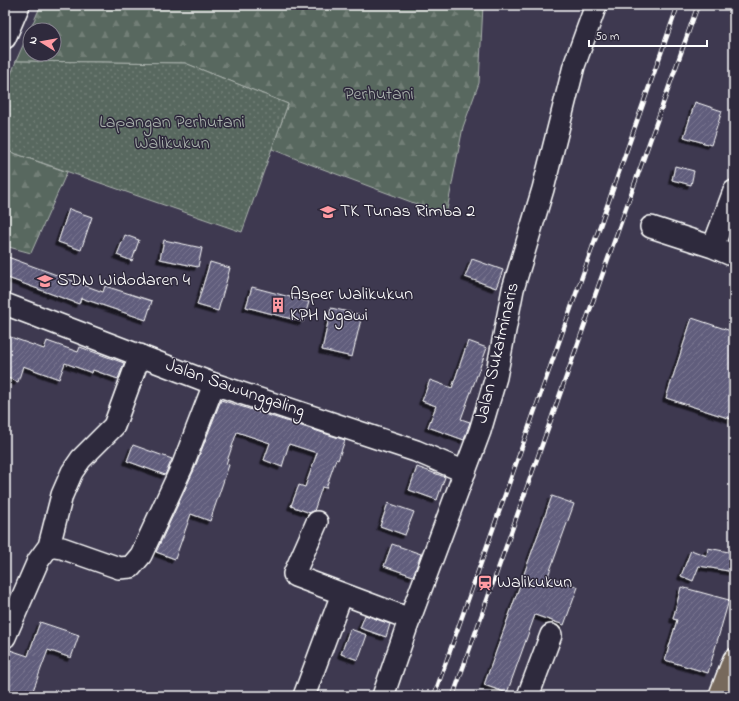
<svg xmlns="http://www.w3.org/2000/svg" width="739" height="701" font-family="'Indie Flower',sans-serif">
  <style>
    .forest { fill: url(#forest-firs); stroke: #acb4af; fill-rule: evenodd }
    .park { fill: url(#park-dots); stroke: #acb4af }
    .building { fill: url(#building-hatch); stroke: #fff; filter: url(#shadow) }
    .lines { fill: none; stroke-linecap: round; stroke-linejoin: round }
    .minor-casing { stroke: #fff; stroke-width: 24 }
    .major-casing { stroke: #fff; stroke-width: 25 }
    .minor { stroke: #2f2a3d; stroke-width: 21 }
    .major { stroke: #77695c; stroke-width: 22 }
    .rail-casing { stroke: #fff; stroke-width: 4.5 }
    .rail { stroke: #2f2a3d; stroke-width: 3; stroke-dasharray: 9; stroke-linecap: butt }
    .labels { text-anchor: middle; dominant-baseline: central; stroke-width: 3; stroke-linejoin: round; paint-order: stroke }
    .park-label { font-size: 18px; fill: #acb4af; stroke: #2f2a3d }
    .poi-label { font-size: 18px; fill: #fff; stroke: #2f2a3d; text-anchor: start }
    .street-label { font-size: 18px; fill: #fff; stroke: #2f2a3d }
  </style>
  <defs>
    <pattern id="forest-firs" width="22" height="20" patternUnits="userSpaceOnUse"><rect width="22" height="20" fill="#59685f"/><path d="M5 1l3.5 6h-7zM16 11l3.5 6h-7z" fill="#727f77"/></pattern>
    <pattern id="park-dots" width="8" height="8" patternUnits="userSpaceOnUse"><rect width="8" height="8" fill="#59685f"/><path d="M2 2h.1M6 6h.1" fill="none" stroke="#727f77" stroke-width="1.8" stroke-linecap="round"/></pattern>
    <pattern id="building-hatch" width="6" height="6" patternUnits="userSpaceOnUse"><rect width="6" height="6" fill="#615d7b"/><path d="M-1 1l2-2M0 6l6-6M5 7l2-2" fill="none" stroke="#79758f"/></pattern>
    <filter id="shadow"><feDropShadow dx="-3.5" dy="3.5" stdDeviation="0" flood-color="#0009"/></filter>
  </defs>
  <rect width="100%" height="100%" fill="#3e3950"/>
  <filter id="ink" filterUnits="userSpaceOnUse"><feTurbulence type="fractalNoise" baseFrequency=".025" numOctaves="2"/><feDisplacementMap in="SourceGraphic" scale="8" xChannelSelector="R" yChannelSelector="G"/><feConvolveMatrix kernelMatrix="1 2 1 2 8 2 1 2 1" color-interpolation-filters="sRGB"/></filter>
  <g filter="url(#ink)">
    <path class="forest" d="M41,5H483L479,83L463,127L446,215L299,160L272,149L288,104L185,63L16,61ZM30,30H54V54H30Z
      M5,150L67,172L31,253L5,246Z"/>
    <path class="park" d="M16,61L185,63L288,104L242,232L5,150V91Z"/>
    <path class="building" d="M695,102L722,111L711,145L684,137Z
      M675,166L694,171L691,185L672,180Z
      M69,209L92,217L81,250L58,242Z
      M125,235L139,240L132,261L117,255Z
      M164,240L202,248L198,267L160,259Z
      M5,256L103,292L105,286L152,301L146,320L81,298L79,304L5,277Z
      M472,259L503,270L496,288L465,277Z
      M210,262L230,268L218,311L197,305Z
      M252,287L309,302L303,322L246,307Z
      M331,308L362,315L352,357L322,350Z
      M692,318L734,332V420L666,398Z
      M5,335L44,349L47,341L78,352L80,347L124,363L118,379L93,370L92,373L65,363L59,379L23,366L18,382L5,377Z
      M468,341L487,348L461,419L470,422L464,440L428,427L436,406L422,401L430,380L452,388Z
      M221,400L345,440L338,460L336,459L326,488L322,487L314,511L310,513L291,506L299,485L305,487L317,453L289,444L282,467L264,460L270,443L237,432L226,464L229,465L210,521L191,514L175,559L156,552L193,472Z
      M133,445L172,459L165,475L127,461Z
      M417,467L445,477L437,500L409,490Z
      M552,496L574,504L548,576L578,587L564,625L535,615L507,693L484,685Z
      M388,503L414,512L405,535L380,526Z
      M392,544L421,554L413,576L384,566Z
      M708,548L734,553V572L699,566L693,581L681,576L691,550L707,556Z
      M681,587L729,600L708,673L665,660L677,620L673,619Z
      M365,615L390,624L386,637L360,628Z
      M40,622L79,635L71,658L48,650L31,696H5V665L10,650L28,656Z
      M350,629L367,635L358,660L341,654Z"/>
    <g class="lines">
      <defs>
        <path id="minor" d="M5,38L19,5
          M651,227L713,247L734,256
          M713,247L734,191
          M5,304L214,384L416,451L465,472
          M317,522L294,574L295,576L410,619
          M49,546L62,495L72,472L81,459L114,426L140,355
          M5,637L38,561L49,546L62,548L119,568L131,567L141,555L182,467L214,384
          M304,696L342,594
          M383,696L406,629L480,431L496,377L513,289L543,189L574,66L596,5
          M528,696L551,635"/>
        <path id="major" d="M720,696L734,660"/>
      </defs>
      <use href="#minor" class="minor-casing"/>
      <use href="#major" class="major-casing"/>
      <use href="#minor" class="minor"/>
      <use href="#major" class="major"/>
      <defs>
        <path id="rail" d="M434,696L678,5
          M453,696L698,5"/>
      </defs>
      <use href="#rail" class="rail-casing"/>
      <use href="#rail" class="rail"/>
    </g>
  </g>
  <defs>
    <symbol id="school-bare" viewBox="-9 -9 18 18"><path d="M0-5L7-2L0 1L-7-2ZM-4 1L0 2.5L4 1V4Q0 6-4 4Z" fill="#ff9aa2" stroke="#2f2a3d" stroke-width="2.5" paint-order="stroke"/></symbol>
    <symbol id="building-bare" viewBox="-9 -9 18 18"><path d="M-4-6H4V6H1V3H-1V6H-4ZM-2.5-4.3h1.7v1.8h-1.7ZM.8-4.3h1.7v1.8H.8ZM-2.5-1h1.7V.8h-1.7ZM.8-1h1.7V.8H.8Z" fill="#ff9aa2" stroke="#2f2a3d" stroke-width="2.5" paint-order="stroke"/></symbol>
    <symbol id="station-bare" viewBox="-9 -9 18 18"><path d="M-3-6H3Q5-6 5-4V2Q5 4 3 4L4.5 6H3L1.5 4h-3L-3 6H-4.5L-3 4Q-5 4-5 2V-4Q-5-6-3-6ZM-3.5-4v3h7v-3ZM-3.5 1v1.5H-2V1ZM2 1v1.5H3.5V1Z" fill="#ff9aa2" stroke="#2f2a3d" stroke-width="2.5" paint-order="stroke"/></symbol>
  </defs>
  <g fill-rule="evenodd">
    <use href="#school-bare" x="317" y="201" width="22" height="22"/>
    <use href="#school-bare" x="34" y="270" width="22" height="22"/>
    <use href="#building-bare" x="267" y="294" width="22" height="22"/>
    <use href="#station-bare" x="474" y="572" width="22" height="22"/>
  </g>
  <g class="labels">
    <g class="park-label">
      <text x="379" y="95">Perhutani</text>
      <text x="172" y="123">Lapangan Perhutani<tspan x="172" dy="21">Walikukun</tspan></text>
    </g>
    <g class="poi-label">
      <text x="340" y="212">TK Tunas Rimba 2</text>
      <text x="57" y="281">SDN Widodaren 4</text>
      <text x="290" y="295">Asper Walikukun<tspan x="290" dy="21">KPH Ngawi</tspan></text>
      <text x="497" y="583">Walikukun</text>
    </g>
    <g class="street-label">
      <text transform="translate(498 353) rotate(-77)">Jalan Sukatminaris</text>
      <text transform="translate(235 389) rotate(19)">Jalan Sawunggaling</text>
    </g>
  </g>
  <rect width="739" height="701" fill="none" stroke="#2f2a3d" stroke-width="20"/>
  <rect x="10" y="10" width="719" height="681" fill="none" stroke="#fff" stroke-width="1.5" filter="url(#ink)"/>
  <g transform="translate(42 42) rotate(281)"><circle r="19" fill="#2f2a3d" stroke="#827f8b"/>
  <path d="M0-3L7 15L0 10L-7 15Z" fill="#ff9aa2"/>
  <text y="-6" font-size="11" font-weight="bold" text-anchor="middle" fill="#ffffff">N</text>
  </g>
  <path d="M589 40v6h118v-6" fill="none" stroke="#ffffff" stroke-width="2"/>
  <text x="595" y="40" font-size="12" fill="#ffffff" stroke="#2f2a3d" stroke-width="3" paint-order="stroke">50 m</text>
</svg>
